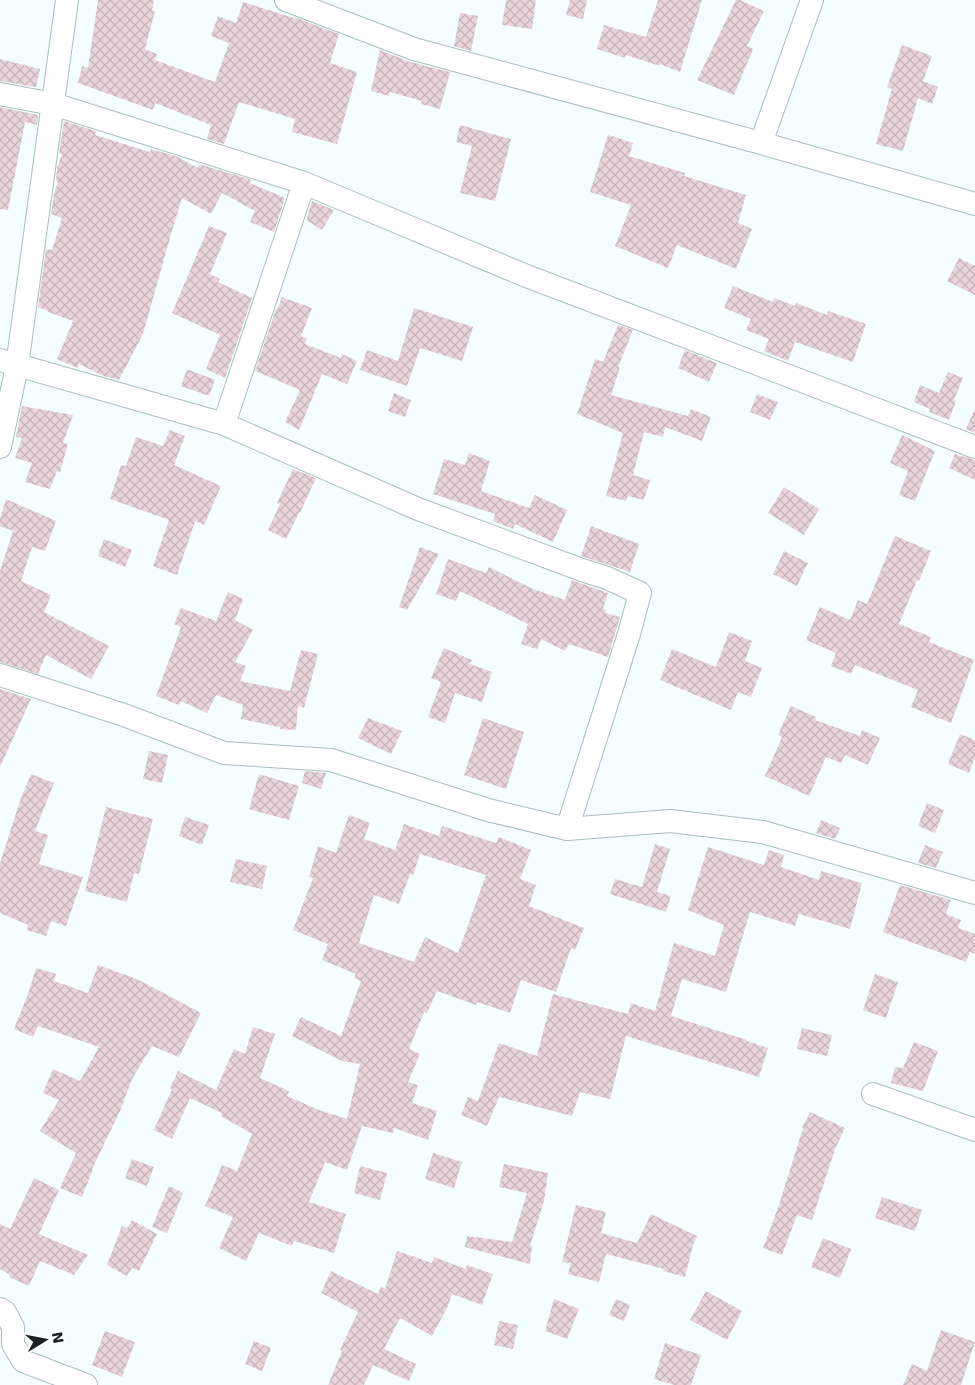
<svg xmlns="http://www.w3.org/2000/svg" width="975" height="1385" font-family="'DejaVu Sans',sans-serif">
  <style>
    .building { fill: url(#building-cross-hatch); fill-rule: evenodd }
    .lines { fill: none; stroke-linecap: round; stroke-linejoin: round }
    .minor-casing { stroke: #a8bec0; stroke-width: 24 }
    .minor { stroke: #fff; stroke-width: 22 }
  </style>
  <defs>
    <pattern id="building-cross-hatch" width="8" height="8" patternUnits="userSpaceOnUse" patternTransform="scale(1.25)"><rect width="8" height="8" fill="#e8d4da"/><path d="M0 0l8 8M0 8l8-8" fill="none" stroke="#c6b6bb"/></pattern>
  </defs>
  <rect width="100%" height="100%" fill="#f5fefe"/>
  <path class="building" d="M98,0H154L152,10L155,11L145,49L157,54L155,60L215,82L229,43L211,36L218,16L236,23L243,2L294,18V17L339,34L330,63L357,72L337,144L292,132L295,119L239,102L224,144L207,139L211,125L155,103L153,110L78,83L82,66L88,68Z
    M506,0H536L532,29L502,25Z
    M570,0H587L583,19L566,15Z
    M658,0H702L680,72L660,64V66L626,55L625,58L597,49L604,25L646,37Z
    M736,0H740L764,11L747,46L753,49L734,95L697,80Z
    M460,13L478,16L471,51L454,46Z
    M902,45L932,56L923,81L938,87L932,104L918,98L903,151L876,144L892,89L887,87Z
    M380,50L410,62L450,72L440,109L421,104L422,101L390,92L389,96L371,91Z
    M0,59L40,69L36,87L0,81Z
    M0,107L38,115L37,125L25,122L8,210L0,209Z
    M64,121L96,131L95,135L150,152L151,149L178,157L198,168L199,164L249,179L251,181L250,183L285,198L274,232L250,222L255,211L222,193L211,214L182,198L172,231L143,334L119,380L101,375L79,364L77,368L57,359L73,321L48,312V311L38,307L46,249L52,250L62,218L51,214L54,194L58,182L56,181L57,168L62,154L59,153Z
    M460,125L511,139L495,201L460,193L472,146L456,142Z
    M608,135L633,143L629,156L685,173L684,176L746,195L738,223L752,229L736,269L677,245L668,268L615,246L631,205L590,192Z
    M312,201L334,210L322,230L306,220Z
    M209,226L227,233L210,274L220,279L218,282L252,298L225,378L206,369L220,335L172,313Z
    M959,258L975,266V295L947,281Z
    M733,286L773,302L774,298L795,306L796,303L827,315L828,311L866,324L853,362L795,342L788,361L764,351L769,339L746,330L751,319L724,308Z
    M282,297L312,308L301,336L307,339L305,344L341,358L342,354L357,361L347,384L322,374L299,430L285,422L300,390L255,371L276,309L277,310Z
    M414,308L473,327L462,361L420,348L407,386L360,370L367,350L398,361Z
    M618,325L633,330L618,367H620L611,395L688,416L691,409L711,417L702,441L665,427L663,437L644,432L633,475L650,480L644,500L628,496L626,501L606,496L623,433L577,414L595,359L603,362Z
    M685,350L717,363L709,382L678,368Z
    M187,369L215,380L209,396L181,386Z
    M948,372L963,378L954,400L956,401L949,420L929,412L930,409L914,402L920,385L939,393Z
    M394,393L411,400L405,417L388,411Z
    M757,394L778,402L770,420L750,412Z
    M22,406L73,415L63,443L68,444L60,472L57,471L50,489L25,482L32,463L15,458L22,438L16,437Z
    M975,408V433L966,429Z
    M170,430L185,436L174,465L221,486L204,525L195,521L177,575L153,566L169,520L110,499L121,465L126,466L136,437L163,446Z
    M902,435L935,451L915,501L899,495L908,471L890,463Z
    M469,453L490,461L481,491L529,508L535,495L567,510L553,542L515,524L513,529L493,521L495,514L433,494L444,459L465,465Z
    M955,454L975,460V480L949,468Z
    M293,469L316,478L300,513H299L286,539L268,530L280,504L277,503Z
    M784,487L819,509L804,535L768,513Z
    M6,499L56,521L45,551L32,547L21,581L51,595L44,612L109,646L91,679L46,655L38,674L0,662V571L13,531L0,526V519Z
    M591,526L639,544L630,572L581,556Z
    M895,536L931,551L919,581L917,580L899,624L931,637L929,642L974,660L951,723L911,707L918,690L855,665L851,674L831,666L836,653L806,640L820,607L850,620L858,600L867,604Z
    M104,539L132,550L125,567L98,556Z
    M420,547L439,554L407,610L399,607Z
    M784,551L808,563L797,586L773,574Z
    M448,559L486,573L489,567L533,589L565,600L572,580L608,593L603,609L606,610L605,613L620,617L608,657L569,644L565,651L541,639L537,649L521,644L528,624L460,591L456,601L436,594Z
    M228,592L243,599L235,620L253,630L235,662L246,666L240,681L290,691L301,650L318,654L304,708L298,706L296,730L280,729V727L241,719L243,705L216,695L207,713L181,701L179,705L156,696L181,627L174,624L181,608L216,621Z
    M729,632L752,641L745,661L762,668L751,697L738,692L731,710L660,680L672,649L716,667Z
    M444,648L472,660L470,664L492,672L482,702L455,693L445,723L428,717L441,682L431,678Z
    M0,689L31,699L0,767Z
    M791,706L816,717L815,720L860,736L862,730L880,738L868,765L845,755L841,763L826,757L809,796L765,776L782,737L778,735Z
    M368,718L402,731L391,754L358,738Z
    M483,718L524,732L506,789L464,775Z
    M960,734L975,740V757L969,773L948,764Z
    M149,751L168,755L162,783L143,779Z
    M305,771L326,773L321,789L302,783Z
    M31,774L54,783L35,831L48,835L39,864L83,877L66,926L51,921L46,936L27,930L28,925L0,913V863L20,801Z
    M259,774L299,786L289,820L249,809Z
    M927,803L944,810L935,833L918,826Z
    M106,807L153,819L139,874L134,873L127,902L85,891Z
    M349,815L370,823L364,839L395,850L404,824L439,836L442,826L496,843L499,837L531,850L520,879L536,885L529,906L584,928L575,950L571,948L556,992L521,980L510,1013L477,1002L476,1005L437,991L427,1013L424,1012L409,1049L420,1054L408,1082L418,1085L412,1103L437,1111L428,1140L394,1128L393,1133L362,1126L347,1170L325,1162L309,1202L346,1214L334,1253L294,1241L292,1246L259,1233L246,1261L219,1248L233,1217L205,1206L222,1165L237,1171L252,1134L221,1116L222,1113L190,1098L172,1139L154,1130L172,1089L170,1088L178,1071L216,1090L234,1049L245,1054L253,1027L275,1034L260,1078L289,1091L287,1096L319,1110L347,1119L360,1064L342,1061L292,1036L301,1017L341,1036L361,981L354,978L356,974L322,960L328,944L293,930L313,878L309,877L318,846L336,853ZM420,854L486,875L458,953L425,937L414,962L359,943L374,895L399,904L410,874L413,875Z
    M185,817L209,825L202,845L179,836Z
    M821,820L840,828L835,839L816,833Z
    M655,844L670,849L657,892L671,896L666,912L610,894L615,879L642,887Z
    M925,845L943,852L936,868L918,863Z
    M708,847L764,865L769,850L784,855L781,867L819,880L821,871L862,883L850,929L799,914L795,926L750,912L726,992L682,979L671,1016L747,1040V1041L768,1048L759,1077L626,1036L610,1099L580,1092L572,1116L499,1097L487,1126L461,1115L468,1097L478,1101L499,1043L537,1056L553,994L628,1014L631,1003L655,1011L674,943L715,956L724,925L688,910Z
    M236,859L267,866L262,889L230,882Z
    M900,885L951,900L946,914L961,920L958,928L975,934V954L970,952L966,962L883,932Z
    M98,965L137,979L201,1013L179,1057L152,1046L132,1079L120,1111L92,1169H93L82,1197L60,1188L76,1153L40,1131L59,1100L43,1093L53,1069L80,1081L99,1047L38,1026L33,1037L14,1029L28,994L36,968L56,974L54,981L88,993Z
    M875,974L898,982L886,1018L863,1010Z
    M802,1028L832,1035L827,1056L797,1049Z
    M914,1042L938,1051L923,1091L891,1083L895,1067L903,1068Z
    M810,1112L845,1128L835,1149L812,1220L797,1215L782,1255L763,1248L778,1208L803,1128H802Z
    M433,1153L462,1162L454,1188L425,1179Z
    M132,1159L154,1167L147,1186L125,1178Z
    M504,1164L548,1173L544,1201L530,1246H532L530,1264L465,1247L467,1236L512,1242L527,1193L499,1187Z
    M360,1166L387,1173L380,1200L354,1193Z
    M34,1178L59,1190L39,1234L88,1255L74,1275L40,1261L29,1286L9,1277L10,1275L0,1269V1224L10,1229Z
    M169,1186L183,1193L167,1233L152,1227Z
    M882,1197L922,1210L915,1231L875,1218Z
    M576,1205L606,1212L601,1233L637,1243L651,1214L697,1236L693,1245L685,1277L663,1271L664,1269L606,1254L599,1282L568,1274L571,1263L562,1262Z
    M132,1220L157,1234L139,1271L132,1268L127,1276L107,1265L122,1226L127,1228Z
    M823,1238L851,1249L840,1278L811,1267Z
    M397,1251L432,1263L434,1257L466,1269L467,1265L493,1274L482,1305L452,1294L447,1308L432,1336L400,1318L384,1349L416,1364L409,1381L373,1365L364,1385H328L342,1351L340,1350L358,1312L321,1293L331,1271L378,1294L381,1287L385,1289Z
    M706,1291L742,1311L727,1340L690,1320Z
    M554,1299L579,1309L567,1339L545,1331Z
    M616,1299L630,1305L624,1321L609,1315Z
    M499,1321L518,1325L513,1349L494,1345Z
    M941,1330L975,1342L961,1385H903L912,1364L927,1371Z
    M105,1331L135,1342L122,1377L92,1365Z
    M254,1341L271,1348L262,1371L245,1364Z
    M665,1343L701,1355L691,1385H674L654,1379Z"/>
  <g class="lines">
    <defs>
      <path id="minor" d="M286,0L414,49L761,143L975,204
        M0,94L53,104L304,183L524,275L975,447
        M761,143L812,0
        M0,360L224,424L418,509L582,570L607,578L640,593L629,634L567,829
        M224,424L304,183
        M0,447L17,366L67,0
        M0,675L124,715L224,753L331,760L488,810L567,829L670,821L763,832L975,893
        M873,1094L975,1130
        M0,1309L5,1312L13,1327V1344L23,1361L86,1385"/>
    </defs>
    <use href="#minor" class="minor-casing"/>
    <use href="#minor" class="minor"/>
  </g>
  <g transform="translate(45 1340) rotate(80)" stroke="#ffffff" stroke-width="4" paint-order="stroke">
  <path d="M0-4L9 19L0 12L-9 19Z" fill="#192122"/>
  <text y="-8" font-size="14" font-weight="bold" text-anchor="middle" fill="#192122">N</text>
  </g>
</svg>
